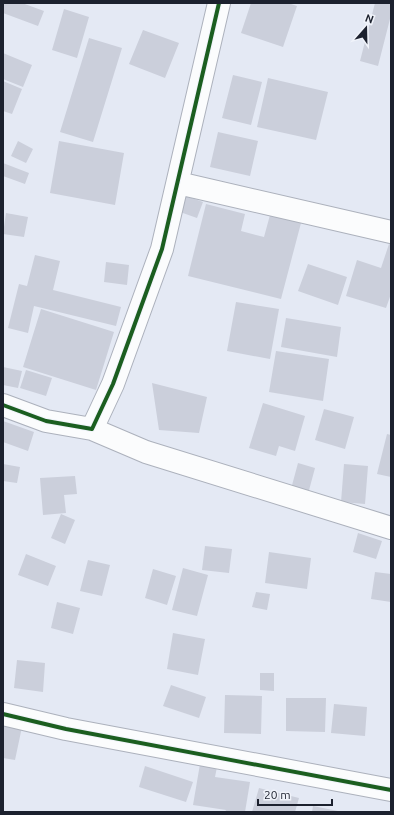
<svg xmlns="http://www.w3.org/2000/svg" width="394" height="815" font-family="Ubuntu,sans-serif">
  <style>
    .building { fill: #cbcfdb }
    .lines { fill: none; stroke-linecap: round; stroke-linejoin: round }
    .minor-casing { stroke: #acb1bc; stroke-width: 24 }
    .minor { stroke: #fbfcfd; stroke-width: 22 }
    .cycleway-casing { stroke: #f0f3fa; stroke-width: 6 }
    .cycleway { stroke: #1b5e20; stroke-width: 4 }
  </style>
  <rect width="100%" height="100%" fill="#e4e9f4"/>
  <path class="building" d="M4,3H22L44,11L38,26L3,13Z
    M251,3H288L297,6L283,47L241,33Z
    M375,3H391V15L378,66L360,61Z
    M64,9L89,17L77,58L52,50Z
    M143,30L179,43L165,78L129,64Z
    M89,38L122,48L93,142L60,132Z
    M3,53L32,65L23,87L3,79Z
    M233,75L262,82L251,125L222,118Z
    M268,78L328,92L316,140L257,127Z
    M3,81L22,89L12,114L3,111Z
    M218,132L258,141L250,176L210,167Z
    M18,141L33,149L26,163L11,156Z
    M59,141L124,153L115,205L50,193Z
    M3,163L29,173L25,184L3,176Z
    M186,196L203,202L197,218L180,212Z
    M206,204L245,214L241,231L264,237L270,215L301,223L281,299L188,276Z
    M6,213L28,217L24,237L3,234Z
    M389,244L391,245V294L386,308L346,296L357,260L381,268Z
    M35,255L60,261L53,290L121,307L116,326L34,306L28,333L8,328L19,284L27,286Z
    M106,262L129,265L127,285L104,282Z
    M308,264L347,277L338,305L298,291Z
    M236,302L279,309L270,359L227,351Z
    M41,309L114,332L96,390L23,367Z
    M286,318L341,327L337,357L281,347Z
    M276,351L329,359L323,401L269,392Z
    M3,367L22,371L18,388L3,385Z
    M26,370L52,378L46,396L20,388Z
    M152,383L207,397L199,433L159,430Z
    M263,403L305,416L295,451L279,446L276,456L249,448Z
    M324,409L354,417L345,449L315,440Z
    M3,421L34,432L28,451L3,442Z
    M387,434L391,435V477L377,474Z
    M298,463L315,468L308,494L291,489Z
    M3,464L20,467L17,483L3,481Z
    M344,464L368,466L365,504L341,502Z
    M75,476L77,494L64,495L66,513L43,515L40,478Z
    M61,514L75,520L65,544L51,538Z
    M358,533L382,541L376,559L353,552Z
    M205,546L232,549L229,573L202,570Z
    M269,552L311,558L307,589L265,583Z
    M26,554L56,566L48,586L18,575Z
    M88,560L110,565L102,596L80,591Z
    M183,568L208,575L197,616L172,610Z
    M153,569L176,576L167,605L145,598Z
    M375,572L391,574V602L371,599Z
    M256,592L270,594L267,610L252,607Z
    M57,602L80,608L73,634L51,628Z
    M173,633L205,639L198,675L167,669Z
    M17,660L45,663L43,692L14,688Z
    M260,673H274V691L260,690Z
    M171,685L206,697L199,718L163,706Z
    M225,695L262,696L261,734L224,733Z
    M286,698H326L325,732L286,731Z
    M334,704L367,707L365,736L331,733Z
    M3,724L22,727L15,760L3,758Z
    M200,764L217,767L215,777L250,782L245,812H225L226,810L193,805Z
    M145,766L193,782L186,802L139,787Z
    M259,788L299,798L295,812H252Z
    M313,806L338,811V812H312Z"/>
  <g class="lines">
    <defs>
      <path id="minor" d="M178,183L391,232
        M3,405L46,421L92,429L113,384L162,249L219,3
        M92,429L146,452L391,528
        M3,714L66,729L391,790"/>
    </defs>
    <use href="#minor" class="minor-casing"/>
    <use href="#minor" class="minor"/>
    <defs>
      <path id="cycleway" d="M3,405L46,421L92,429L113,384L162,249L219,3
        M3,714L66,729L391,790"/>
    </defs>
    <use href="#cycleway" class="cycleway-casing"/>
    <use href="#cycleway" class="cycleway"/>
  </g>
  <rect width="394" height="815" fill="none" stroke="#1c212e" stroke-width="8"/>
  <g transform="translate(366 28) rotate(20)" stroke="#f0f3fa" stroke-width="3" paint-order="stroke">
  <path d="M0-3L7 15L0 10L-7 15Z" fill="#1c212e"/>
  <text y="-6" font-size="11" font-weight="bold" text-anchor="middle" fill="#1c212e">N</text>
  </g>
  <path d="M258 799v6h74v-6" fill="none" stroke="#1c212e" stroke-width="2"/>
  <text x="264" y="799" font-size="12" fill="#1c212e" stroke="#f0f3fa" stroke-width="3" paint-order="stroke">20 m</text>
</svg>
